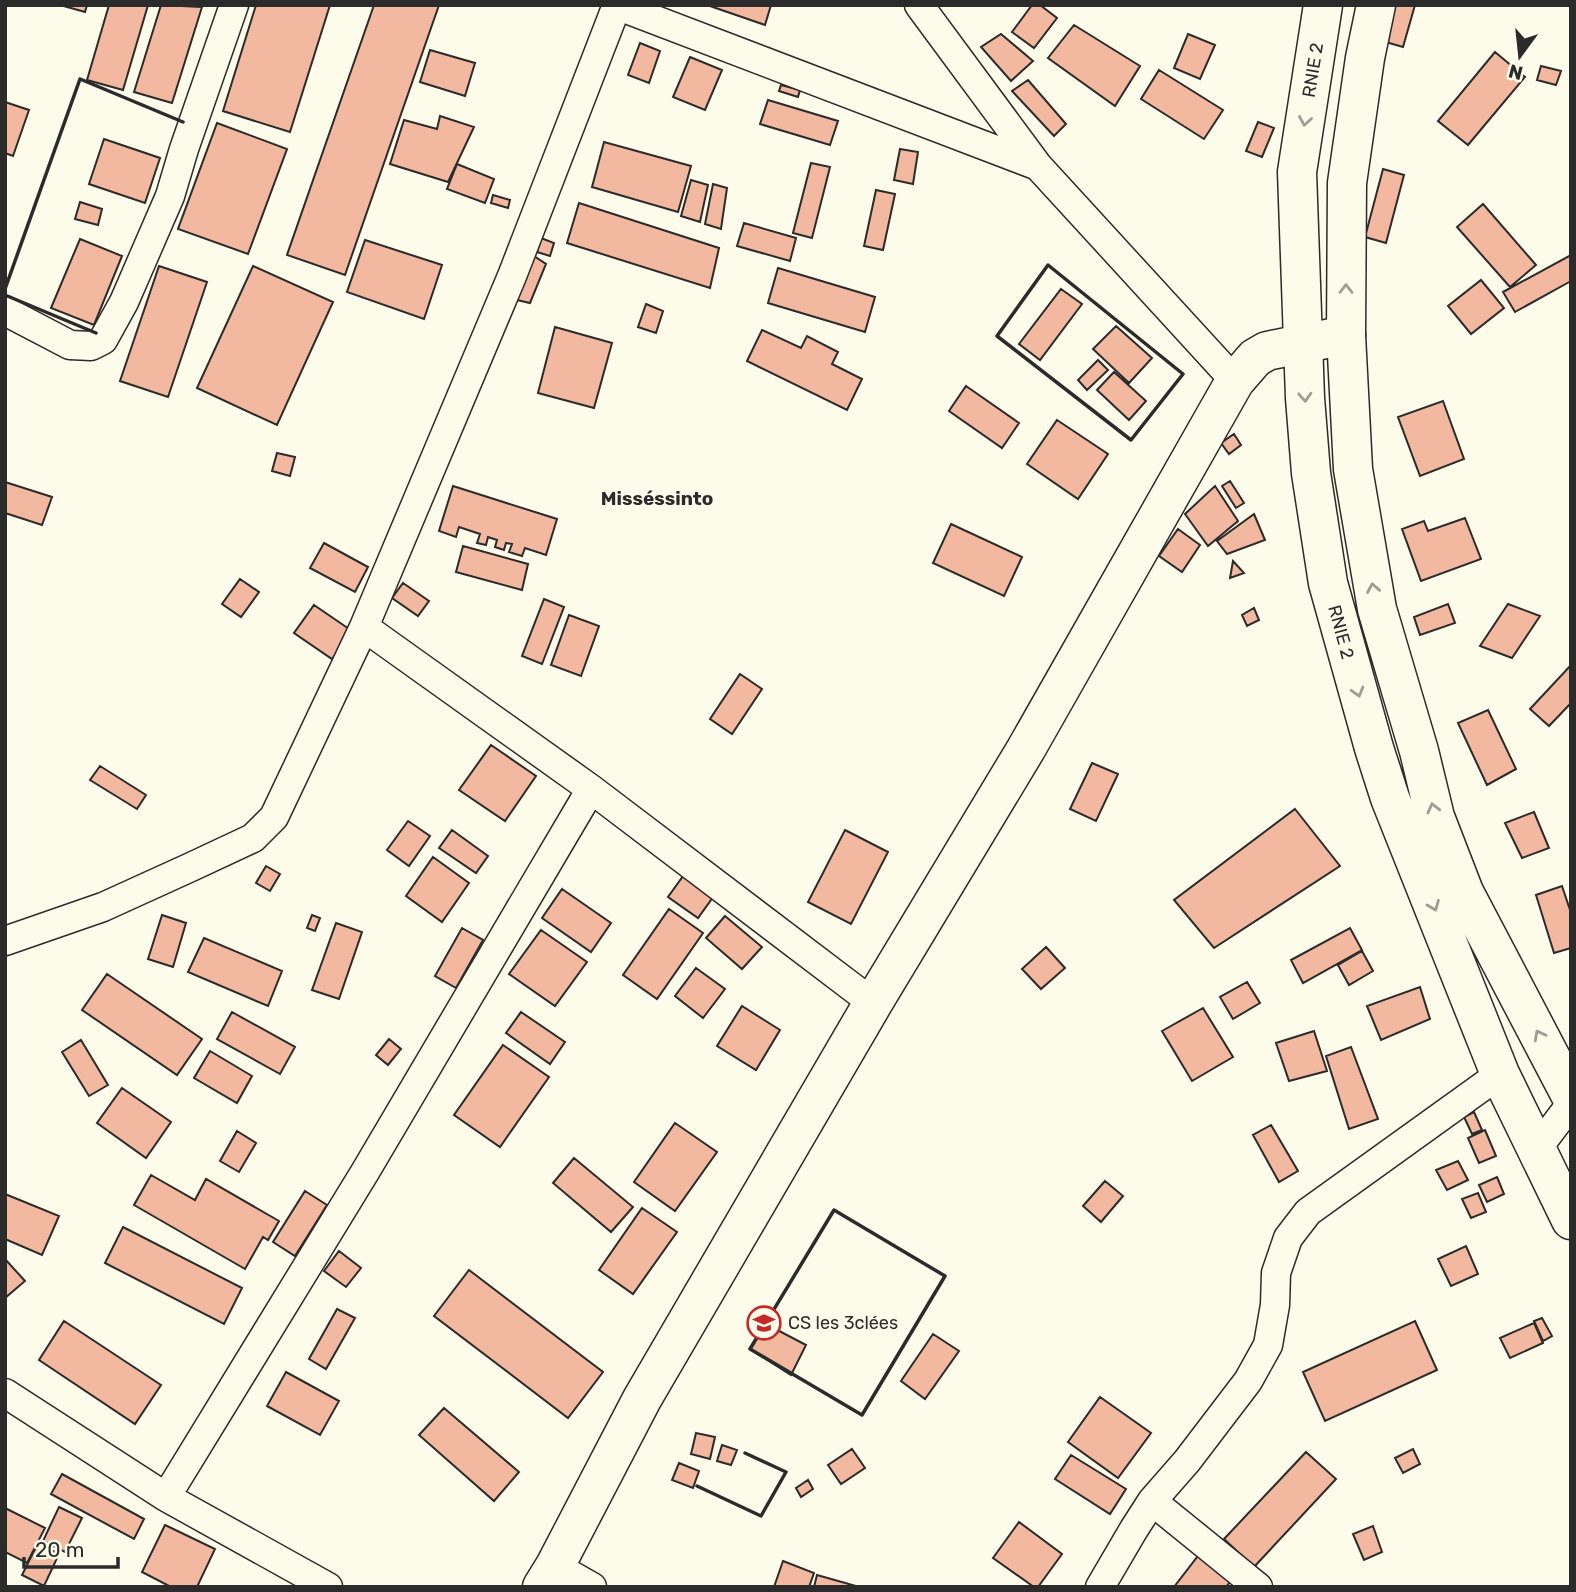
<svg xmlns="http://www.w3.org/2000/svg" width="1576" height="1592" font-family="Rubik,sans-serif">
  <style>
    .building { fill: #f2b8a0; stroke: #2b2b2b; stroke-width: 2 }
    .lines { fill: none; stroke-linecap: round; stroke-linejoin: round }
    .minor-casing { stroke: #2b2b2b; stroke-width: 31 }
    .secondary-casing { stroke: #2b2b2b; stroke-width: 41 }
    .trunk-casing { stroke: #2b2b2b; stroke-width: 41 }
    .minor { stroke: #fdfbea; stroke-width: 28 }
    .secondary { stroke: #fdfbea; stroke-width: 38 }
    .trunk { stroke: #fdfbea; stroke-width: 38 }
    .wall { stroke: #2b2b2b; stroke-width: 3.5 }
    .oneway { stroke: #9e9d94 }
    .labels { text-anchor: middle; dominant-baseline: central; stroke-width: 5; stroke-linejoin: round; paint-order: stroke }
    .street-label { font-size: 18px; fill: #2b2b2b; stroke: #fdfbea }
    .poi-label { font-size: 18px; fill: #2b2b2b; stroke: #fdfbea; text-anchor: start }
    .neighbourhood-label { font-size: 19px; font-weight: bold; fill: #2b2b2b; stroke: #fdfbea }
  </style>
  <rect width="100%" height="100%" fill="#fdfbea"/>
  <path class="building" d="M60,5H87L85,12Z
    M109,5H148L123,90L87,80Z
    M161,5L202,7L172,103L134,92Z
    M256,5H330L290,132L223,111Z
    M374,5H439L345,275L287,255Z
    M707,5H771L765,25Z
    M1032,5H1040L1057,18L1034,48L1012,32Z
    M1382,5H1415L1403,47L1372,38Z
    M1074,25L1140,66L1115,106L1048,58Z
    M1001,34L1033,61L1011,81L981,47Z
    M1188,34L1215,45L1200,79L1174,68Z
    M640,43L660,51L649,83L628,75Z
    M430,50L475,63L465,96L420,82Z
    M1495,52L1525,77L1468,145L1438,121Z
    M690,57L722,70L705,110L673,97Z
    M1541,66L1561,71L1556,85L1537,80Z
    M1159,70L1223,110L1204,139L1141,99Z
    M1028,80L1066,124L1054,136L1012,91Z
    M781,85L800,90L798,97L779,91Z
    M768,100L838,121L830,145L760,124Z
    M5,102L29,110L13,156L5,153Z
    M440,116L474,127L448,182L390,164L404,120L437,129Z
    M1258,122L1274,128L1262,157L1246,151Z
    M217,123L287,149L248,254L178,229Z
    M104,139L160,158L145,203L89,184Z
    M604,142L691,166L678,212L592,187Z
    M900,149L918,152L913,184L894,180Z
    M811,163L830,167L812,238L793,233Z
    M457,164L494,179L485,203L447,189Z
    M1383,169L1404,175L1386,243L1365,237Z
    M691,180L708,185L700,222L681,216Z
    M713,184L727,188L721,229L705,224Z
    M876,190L895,194L883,250L864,246Z
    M493,195L510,200L508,208L491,203Z
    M80,202L102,209L98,225L75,219Z
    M579,203L719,248L710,288L567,243Z
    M1483,204L1536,265L1510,287L1457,227Z
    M744,223L796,238L790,261L737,246Z
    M541,238L554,243L550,256L537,252Z
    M80,239L122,256L94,325L51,308Z
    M365,240L442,265L424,319L347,292Z
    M1571,255V281L1515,312L1503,292Z
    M534,256L546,264L530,303L517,300Z
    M159,266L207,282L168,397L120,381Z
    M253,266L333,302L277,425L197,388Z
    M778,268L875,297L865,332L768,303Z
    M1481,280L1504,308L1471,334L1448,306Z
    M1061,289L1082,304L1040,360L1019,344Z
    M646,304L663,311L656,333L638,327Z
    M1116,326L1152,358L1129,383L1093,349Z
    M555,327L612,343L594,408L538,393Z
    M762,330L801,348L807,336L838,352L832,364L862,379L847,410L747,361Z
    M1098,360L1108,370L1087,390L1078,380Z
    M1114,372L1146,401L1129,420L1097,390Z
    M966,386L1019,423L1002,448L949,411Z
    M1443,401L1464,459L1420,476L1398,417Z
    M1057,420L1108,454L1078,499L1027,464Z
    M1234,434L1241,445L1229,454L1221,443Z
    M277,453L295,457L290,476L272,471Z
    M1230,481L1244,503L1236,508L1222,486Z
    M5,482L52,497L42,525L5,513Z
    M453,486L557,519L546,555L525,548L522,556L509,552L512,544L506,543L504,550L495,547L497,540L488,537L486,545L477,543L480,534L459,527L456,537L439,531Z
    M1215,486L1238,521L1208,546L1185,514Z
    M1254,514L1265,540L1227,554L1217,541Z
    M1465,518L1481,559L1421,581L1402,529L1424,521L1428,531Z
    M951,524L1022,557L1004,596L933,563Z
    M1178,529L1200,545L1182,572L1159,556Z
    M324,543L368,567L355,592L310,568Z
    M463,546L528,564L522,590L456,572Z
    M1233,561L1244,573L1230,578Z
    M240,579L259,592L241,617L222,604Z
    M403,583L429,601L418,616L392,598Z
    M544,599L564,607L542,664L522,656Z
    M1448,604L1455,623L1420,635L1414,617Z
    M1508,604L1540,616L1512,658L1480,646Z
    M314,605L352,631L332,659L294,633Z
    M1254,608L1259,620L1247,626L1242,615Z
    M569,615L599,626L581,676L551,665Z
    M1571,665V703L1549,726L1530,709Z
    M740,674L762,689L732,734L710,719Z
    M1488,710L1516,769L1487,785L1458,723Z
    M491,745L536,776L505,821L459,790Z
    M1092,763L1118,774L1096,821L1070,809Z
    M100,766L146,795L137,809L90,780Z
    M1295,809L1340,866L1214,948L1174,900Z
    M1534,812L1549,848L1522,858L1505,823Z
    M408,821L430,836L409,866L387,850Z
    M452,830L488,856L476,873L439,848Z
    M845,830L888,852L851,924L808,902Z
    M433,857L469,883L442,922L406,896Z
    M266,866L280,874L270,891L256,883Z
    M686,872L716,893L698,918L668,897Z
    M1562,886L1571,913V948L1554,953L1536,895Z
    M562,889L611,923L591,952L542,918Z
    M669,909L703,933L657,999L623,975Z
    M162,915L186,923L173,967L148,959Z
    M312,915L320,918L315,931L307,928Z
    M725,916L762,947L742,969L706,938Z
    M336,923L362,932L339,999L312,990Z
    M462,928L483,940L456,988L435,976Z
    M1350,928L1362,950L1303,983L1291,960Z
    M541,930L587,962L555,1006L509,974Z
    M204,938L282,971L268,1006L188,972Z
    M1046,947L1065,968L1041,989L1022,969Z
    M1362,951L1373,971L1349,985L1338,965Z
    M696,968L725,989L703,1018L675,996Z
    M107,974L202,1039L177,1075L82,1010Z
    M1247,982L1260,1003L1233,1019L1220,997Z
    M1420,987L1430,1019L1381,1040L1367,1006Z
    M742,1006L780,1030L756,1070L717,1046Z
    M1203,1008L1233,1057L1192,1081L1162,1031Z
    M232,1012L295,1047L280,1074L217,1039Z
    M521,1012L565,1042L550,1064L506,1033Z
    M1314,1031L1327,1071L1289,1081L1276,1043Z
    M389,1039L401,1049L388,1065L376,1055Z
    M81,1040L108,1085L89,1096L62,1052Z
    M503,1045L549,1077L500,1147L454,1115Z
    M1351,1047L1378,1119L1349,1129L1326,1056Z
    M210,1051L252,1076L237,1103L194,1078Z
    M122,1088L171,1122L146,1158L97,1123Z
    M1474,1112L1482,1130L1472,1134L1464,1117Z
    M675,1123L717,1152L675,1211L634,1182Z
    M1271,1125L1298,1171L1279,1182L1253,1135Z
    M1485,1130L1496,1156L1479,1163L1468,1138Z
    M237,1131L256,1143L239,1172L220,1161Z
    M574,1158L633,1207L611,1232L553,1183Z
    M1458,1161L1468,1180L1447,1190L1436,1170Z
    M151,1175L195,1200L206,1179L279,1221L268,1240L263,1237L245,1269L134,1205Z
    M1497,1177L1504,1194L1487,1202L1479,1185Z
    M1105,1181L1123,1196L1101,1222L1083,1206Z
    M305,1191L327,1205L295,1256L273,1242Z
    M1478,1193L1486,1212L1471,1218L1462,1199Z
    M5,1194L59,1216L42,1255L5,1239Z
    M642,1208L677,1232L633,1294L599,1270Z
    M123,1227L242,1288L224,1324L105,1263Z
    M1466,1246L1478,1274L1451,1286L1438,1259Z
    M339,1251L361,1268L346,1287L324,1271Z
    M5,1259L25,1281L5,1298Z
    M469,1270L603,1372L568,1418L434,1316Z
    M337,1309L355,1318L326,1369L309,1359Z
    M1542,1318L1552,1336L1543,1341L1534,1321Z
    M64,1321L161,1385L135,1424L39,1360Z
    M1415,1321L1437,1370L1325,1421L1303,1372Z
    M764,1323L806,1345L791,1375L750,1349Z
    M1534,1323L1543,1343L1510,1358L1500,1338Z
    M933,1334L959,1351L925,1399L901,1381Z
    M286,1372L339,1401L320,1435L267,1406Z
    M1100,1397L1151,1433L1118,1478L1068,1442Z
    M444,1408L519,1472L494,1501L419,1435Z
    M696,1433L715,1437L710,1459L691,1454Z
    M722,1445L737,1450L731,1465L717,1461Z
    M852,1449L865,1468L841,1484L828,1465Z
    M1413,1449L1420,1464L1403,1473L1395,1458Z
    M1306,1452L1336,1479L1254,1567L1224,1539Z
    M1071,1455L1126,1489L1110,1514L1055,1479Z
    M679,1463L699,1471L693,1488L672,1480Z
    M62,1474L144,1519L134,1539L51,1494Z
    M808,1480L813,1489L801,1497L796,1488Z
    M59,1507L82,1518L65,1552L43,1541Z
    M5,1508L45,1528L27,1563L5,1552Z
    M1019,1522L1062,1554L1038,1587H1034L993,1558Z
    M165,1525L215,1549L197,1587H171L142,1572Z
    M1373,1526L1382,1552L1364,1560L1353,1534Z
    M38,1543L59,1554L44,1586L22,1575Z
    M1201,1552L1233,1578L1226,1587H1174Z
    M783,1561L814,1573L809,1587H774Z
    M817,1575L856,1586V1587H814Z"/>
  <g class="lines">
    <defs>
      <path id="minor" d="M616,5L1038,166L1235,381
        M617,5L512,276L364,627L591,789L873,1003
        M919,5L1038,166
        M5,311L70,345L91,346L103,340L124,302L170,196L184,149L234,5
        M5,941L103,907L191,867L253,838L274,817L364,627
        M1536,1150L1571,1104
        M5,1393L166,1497
        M1152,1501L1187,1461L1248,1381L1268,1345L1275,1305L1276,1273L1288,1238L1308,1212L1500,1074
        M555,1566L592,1587
        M328,1587L166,1497L365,1172L591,789
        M1100,1587L1134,1529L1152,1501L1258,1587"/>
      <path id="secondary" d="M542,1587L555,1566L642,1399L873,1003L1026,749L1235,381L1255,358L1267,351L1346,335"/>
      <path id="trunk" d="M1323,5L1297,172L1305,398L1311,473L1328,583L1374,748L1390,798L1500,1074L1571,1220
        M1376,5L1365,58L1347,183L1346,335L1353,469L1377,609L1419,751L1435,817L1464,892L1571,1096"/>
    </defs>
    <use href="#minor" class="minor-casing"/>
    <use href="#secondary" class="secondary-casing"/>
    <use href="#trunk" class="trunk-casing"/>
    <use href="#minor" class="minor"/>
    <use href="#secondary" class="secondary"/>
    <use href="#trunk" class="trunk"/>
    <path class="wall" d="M1048,265L1183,374L1131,440L997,336Z
      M5,289L80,79L183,122
      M5,295L96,333
      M834,1210L945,1276L862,1415L750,1349Z
      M697,1486L761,1516L786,1472L745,1453"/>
  </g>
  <defs><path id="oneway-chevron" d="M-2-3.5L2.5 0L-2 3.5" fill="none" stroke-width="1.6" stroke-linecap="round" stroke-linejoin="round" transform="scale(1.75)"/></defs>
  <g class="oneway">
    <use href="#oneway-chevron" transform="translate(1305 121) rotate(99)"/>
    <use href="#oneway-chevron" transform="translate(1346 289) rotate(-90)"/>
    <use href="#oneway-chevron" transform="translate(1305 397) rotate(87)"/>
    <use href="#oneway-chevron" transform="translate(1373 588) rotate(-100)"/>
    <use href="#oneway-chevron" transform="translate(1358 692) rotate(74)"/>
    <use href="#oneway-chevron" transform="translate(1433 808) rotate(-104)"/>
    <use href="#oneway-chevron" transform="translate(1434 906) rotate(68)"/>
    <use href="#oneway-chevron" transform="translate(1539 1035) rotate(-118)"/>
  </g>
  <defs>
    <symbol id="school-ring" viewBox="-11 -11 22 22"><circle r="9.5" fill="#fdfbea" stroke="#c62828" stroke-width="1.5"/><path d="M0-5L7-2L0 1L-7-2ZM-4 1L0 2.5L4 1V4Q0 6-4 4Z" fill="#c62828"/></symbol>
  </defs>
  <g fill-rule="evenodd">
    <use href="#school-ring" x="745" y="1304" width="38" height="38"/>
  </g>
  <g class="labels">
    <g class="street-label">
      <text transform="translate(1313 70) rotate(-81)">RNIE 2</text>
      <text transform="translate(1341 632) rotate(75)">RNIE 2</text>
    </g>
    <g class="poi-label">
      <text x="788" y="1323">CS les 3clées</text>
    </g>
    <g class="neighbourhood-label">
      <text x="657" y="498">Misséssinto</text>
    </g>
  </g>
  <rect width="1576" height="1592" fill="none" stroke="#2b2b2b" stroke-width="14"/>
  <g transform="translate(1520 56) rotate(195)" stroke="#fdfbea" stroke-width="5" paint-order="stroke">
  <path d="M0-5L12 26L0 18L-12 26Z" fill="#2b2b2b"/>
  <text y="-10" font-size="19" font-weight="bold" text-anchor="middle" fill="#2b2b2b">N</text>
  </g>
  <path d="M24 1557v10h94v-10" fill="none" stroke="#2b2b2b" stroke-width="3.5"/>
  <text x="35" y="1557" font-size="21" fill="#2b2b2b" stroke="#fdfbea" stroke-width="5" paint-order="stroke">20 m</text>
</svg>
